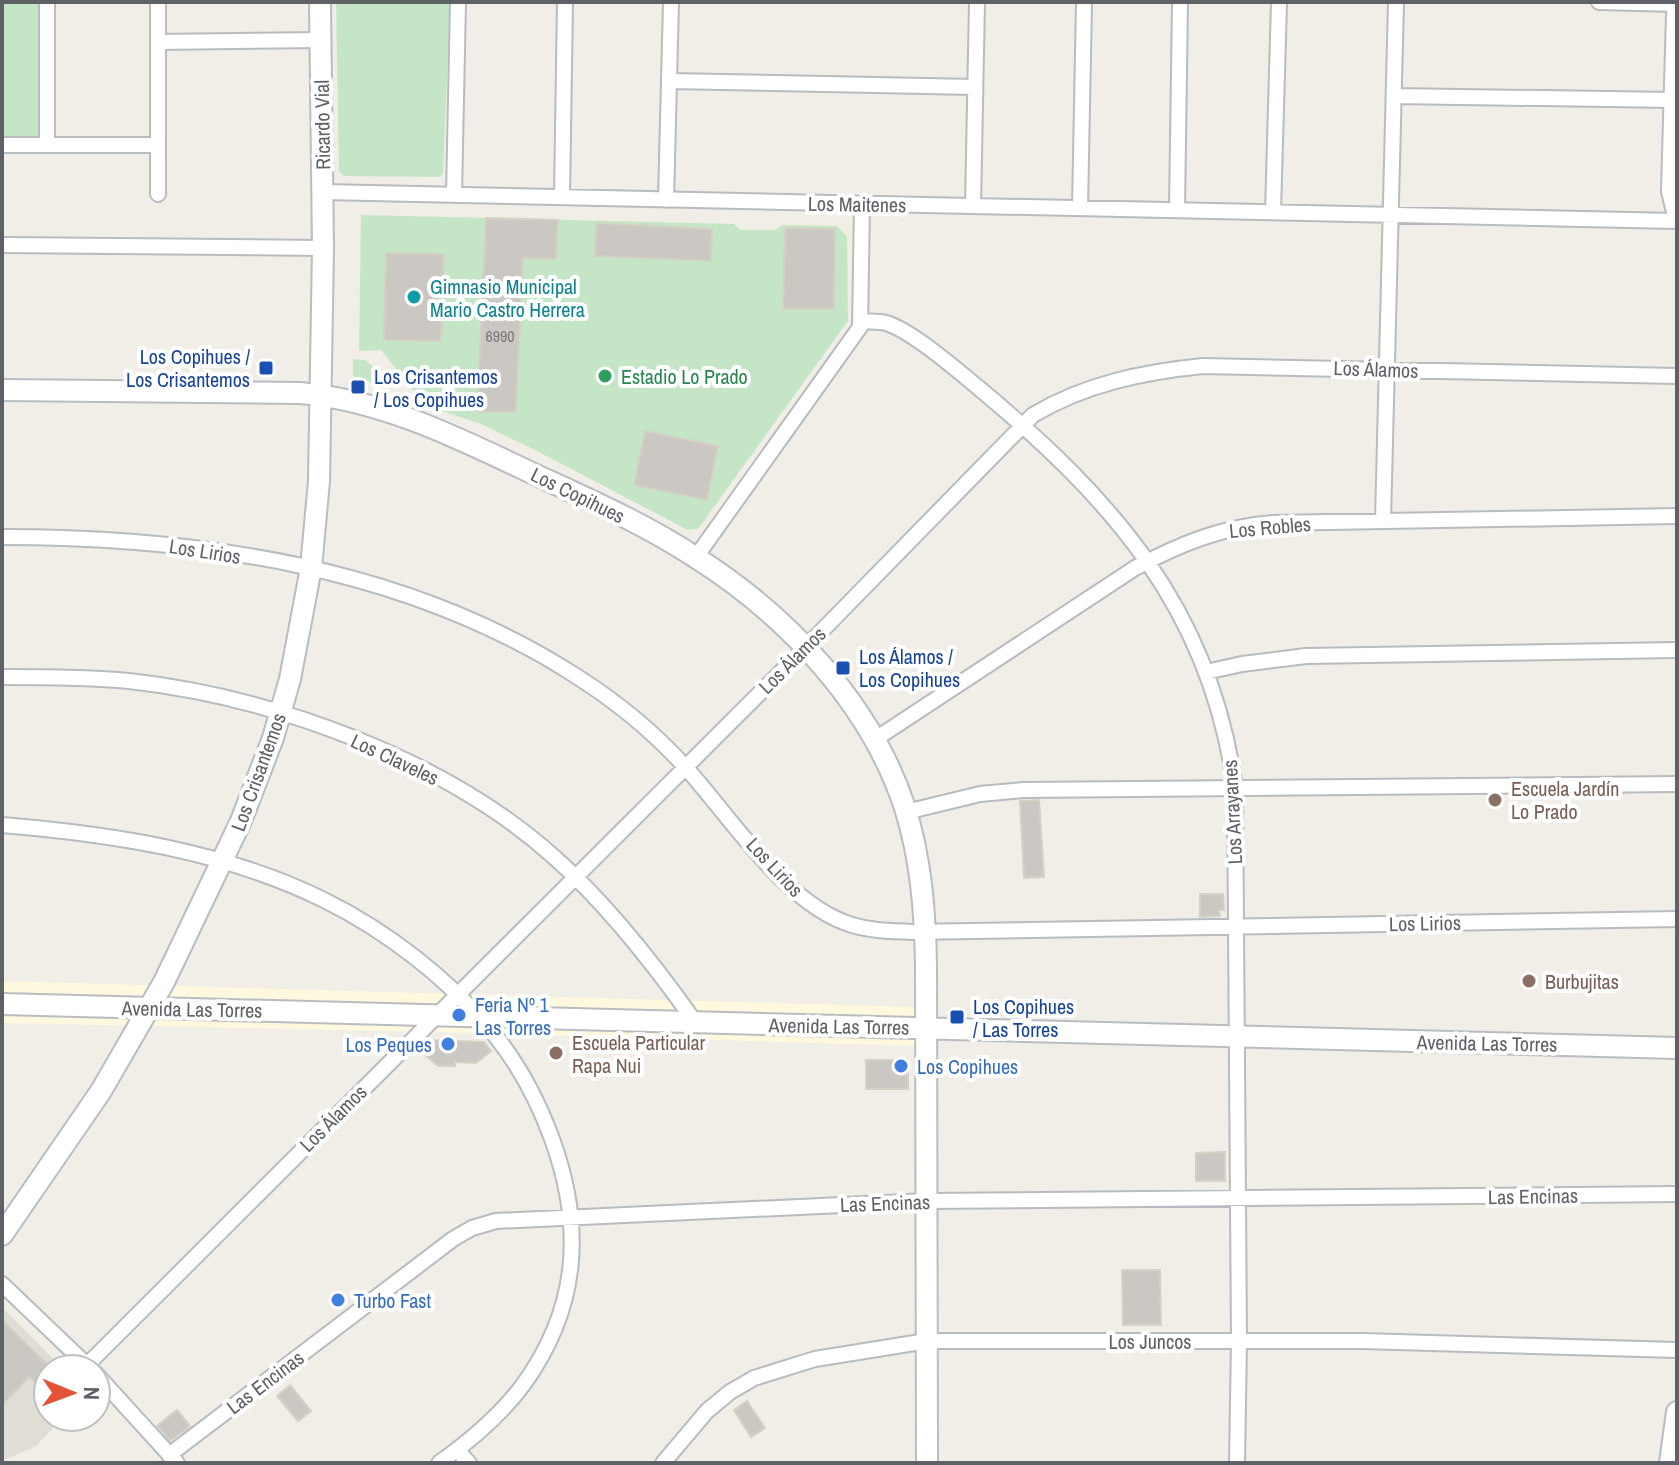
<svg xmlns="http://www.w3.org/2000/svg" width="1679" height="1465" font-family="'Archivo Narrow',sans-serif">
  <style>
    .commercial { fill: #fdf8de }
    .education { fill: #dfddd4 }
    .green { fill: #c4e6c6 }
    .building { fill: #cbc8c3; stroke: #d4d1c5; stroke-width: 2 }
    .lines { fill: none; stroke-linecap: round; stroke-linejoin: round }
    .street-casing { stroke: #b8bbbf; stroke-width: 18 }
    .secondary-casing { stroke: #b9bcc1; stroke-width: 24 }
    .street { stroke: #fff; stroke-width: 14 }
    .secondary { stroke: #fff; stroke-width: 20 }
    .culture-dot { fill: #0f9aa8; stroke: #fff; stroke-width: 3 }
    .transit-dot { fill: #1a4fb4; stroke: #fff; stroke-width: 3 }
    .leisure-dot { fill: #2e9e5b; stroke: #fff; stroke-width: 3 }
    .education-dot { fill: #8d6e63; stroke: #fff; stroke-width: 3 }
    .shop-dot { fill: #3f7fe0; stroke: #fff; stroke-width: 3 }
    .labels { text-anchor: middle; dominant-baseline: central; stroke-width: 8; stroke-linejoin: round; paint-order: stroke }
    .number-label { font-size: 16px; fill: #797b7d }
    .street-label { font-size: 20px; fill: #5e6166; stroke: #fff }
    .culture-label { font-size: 20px; fill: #0d838f; stroke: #fff; text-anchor: start }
    .transit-label { font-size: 20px; fill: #164399; stroke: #fff; text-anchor: start }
    .leisure-label { font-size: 20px; fill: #27864d; stroke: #fff; text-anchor: start }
    .education-label { font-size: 20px; fill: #785e54; stroke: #fff; text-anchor: start }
    .shop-label { font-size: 20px; fill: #366cbe; stroke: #fff; text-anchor: start }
  </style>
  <rect width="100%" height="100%" fill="#f0eee6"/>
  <path class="commercial" d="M2,981L916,1007L917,1046L479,1033L2,1023Z"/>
  <path class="education" d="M2,1307L63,1369H48V1417H64L36,1446L2,1461Z"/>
  <path class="green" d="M2,2H40V136H2Z
    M336,2H450L443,173L440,177L344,176L339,171Z
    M361,215L734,224L741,230H775L782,225L837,226L847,236L848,321L698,529L688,530L535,450L481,424L433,408L415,393L381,350L359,351Z
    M353,359L365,360L385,376L379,385L353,376Z"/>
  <path class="building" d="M486,218L558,220L556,259L523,258L516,412H477Z
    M596,223L712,229L711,261L595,256Z
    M785,228L835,229L834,309H783Z
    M386,253L444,254L441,341L384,340Z
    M645,431L718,446L707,500L634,485Z
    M1039,800L1044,877L1024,878L1020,801Z
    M1200,894H1223L1224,910H1219L1220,916L1200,917Z
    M427,1040L484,1042L491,1051L476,1063L454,1062L455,1066H438L418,1049Z
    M866,1060H899L908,1066V1089H866Z
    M1225,1152V1181H1196V1153Z
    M1122,1270H1160L1161,1325H1123Z
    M2,1320L48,1365V1395L29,1377L2,1405Z
    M290,1385L311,1411L298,1421L277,1396Z
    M747,1401L765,1428L751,1437L734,1410Z
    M177,1410L190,1426L170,1441L157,1426Z"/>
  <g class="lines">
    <defs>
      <path id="street" d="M47,2V145
        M158,2V194
        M1599,2L1677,4
        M158,42L321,40
        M669,81L975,87
        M1394,96L1675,100
        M2,145H158
        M323,192L1677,221
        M454,195L458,2
        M562,197L565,2
        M666,200L671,2
        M973,206L977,2
        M1080,208L1084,2
        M1177,210L1180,2
        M1273,212L1279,2
        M2,245L323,248
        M861,321C869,322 878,321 886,323C911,330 958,371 980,389C1113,500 1211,610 1235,788L1239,1341L1237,1463
        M1383,521L1396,2
        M2,537C200,537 407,567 576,676C617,702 655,733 687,769C732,819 786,905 852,925C872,931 892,931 912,932L1677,919
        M696,557L860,327L862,204
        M1206,672L1242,664L1306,656L1677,650
        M2,677C44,677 87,677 129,681C273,697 445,759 554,857C607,904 654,964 695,1022
        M874,740L1135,568C1180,544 1221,527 1273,523L1677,516
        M906,812L980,794L1024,790L1677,784
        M2,825C111,834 225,851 324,900C387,931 449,979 494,1034C519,1065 538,1101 552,1139C584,1227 579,1308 523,1385C500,1416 470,1441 439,1463
        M2,1284L91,1369
        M87,1365L805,648L1033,415C1085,384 1143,372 1203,366L1677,376
        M96,1374L177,1463
        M457,1450L469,1463
        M169,1455L453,1239L472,1228L496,1221L927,1201L1677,1194
        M663,1463L707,1411L730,1392L754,1378L815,1359L927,1341H1362L1677,1350"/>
      <path id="secondary" d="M1677,14L1672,191L1677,212
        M2,390L300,393C383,400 460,439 534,474C588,499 645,524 695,557C787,615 871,704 905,808C921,859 925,911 926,964L927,1463
        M2,1004L1677,1048
        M2,1235L101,1091L164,982L241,821L273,738L290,679L311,568L319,481L323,248L320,2
        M1670,1463L1677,1412"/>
    </defs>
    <use href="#street" class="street-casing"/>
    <use href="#secondary" class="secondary-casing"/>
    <use href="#street" class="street"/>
    <use href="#secondary" class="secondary"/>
  </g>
  <circle class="culture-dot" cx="414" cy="297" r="8"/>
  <g class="transit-dot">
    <rect x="258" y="360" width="16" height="16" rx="4"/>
    <rect x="350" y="379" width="16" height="16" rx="4"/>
    <rect x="835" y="660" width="16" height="16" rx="4"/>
    <rect x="949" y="1009" width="16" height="16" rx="4"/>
  </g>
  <circle class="leisure-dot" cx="605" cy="376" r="8"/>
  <g class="education-dot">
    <circle cx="1495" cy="800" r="8"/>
    <circle cx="1529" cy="981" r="8"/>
    <circle cx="556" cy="1053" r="8"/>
  </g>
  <g class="shop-dot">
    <circle cx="459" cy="1015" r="8"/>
    <circle cx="448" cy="1044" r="8"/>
    <circle cx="901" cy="1066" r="8"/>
    <circle cx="338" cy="1300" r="8"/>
  </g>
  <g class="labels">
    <g class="number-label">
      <text x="500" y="336">6990</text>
    </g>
    <g class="street-label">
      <text transform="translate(322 125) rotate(-91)">Ricardo Vial</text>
      <text transform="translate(857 204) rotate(1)">Los Maitenes</text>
      <text transform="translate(1376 369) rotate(2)">Los Álamos</text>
      <text transform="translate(578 495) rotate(26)">Los Copihues</text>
      <text transform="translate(1270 527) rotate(-5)">Los Robles</text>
      <text transform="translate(205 551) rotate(9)">Los Lirios</text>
      <text transform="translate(792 660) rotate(-45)">Los Álamos</text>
      <text transform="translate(395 759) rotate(25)">Los Claveles</text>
      <text transform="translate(258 772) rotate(-70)">Los Crisantemos</text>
      <text transform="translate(1232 812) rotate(-93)">Los Arrayanes</text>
      <text transform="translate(775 867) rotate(47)">Los Lirios</text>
      <text transform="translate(1425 923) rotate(-1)">Los Lirios</text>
      <text transform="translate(192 1009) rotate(1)">Avenida Las Torres</text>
      <text transform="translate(839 1026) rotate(1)">Avenida Las Torres</text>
      <text transform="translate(1487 1043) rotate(1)">Avenida Las Torres</text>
      <text transform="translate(333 1118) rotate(-45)">Los Álamos</text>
      <text transform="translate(1533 1196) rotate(-1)">Las Encinas</text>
      <text transform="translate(885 1203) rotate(-2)">Las Encinas</text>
      <text x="1150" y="1341">Los Juncos</text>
      <text transform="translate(265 1382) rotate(-37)">Las Encinas</text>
    </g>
    <g class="culture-label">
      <text x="430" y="286">Gimnasio Municipal<tspan x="430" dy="23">Mario Castro Herrera</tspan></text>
    </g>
    <g class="transit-label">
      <text x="250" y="356" text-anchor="end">Los Copihues /<tspan x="250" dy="23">Los Crisantemos</tspan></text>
      <text x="374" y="376">Los Crisantemos<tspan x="374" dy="23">/ Los Copihues</tspan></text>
      <text x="859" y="656">Los Álamos /<tspan x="859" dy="23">Los Copihues</tspan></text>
      <text x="973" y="1006">Los Copihues<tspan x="973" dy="23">/ Las Torres</tspan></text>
    </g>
    <g class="leisure-label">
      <text x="621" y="376">Estadio Lo Prado</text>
    </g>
    <g class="education-label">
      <text x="1511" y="788">Escuela Jardín<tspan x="1511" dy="23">Lo Prado</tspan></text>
      <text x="1545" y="981">Burbujitas</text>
      <text x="572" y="1042">Escuela Particular<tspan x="572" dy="23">Rapa Nui</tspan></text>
    </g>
    <g class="shop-label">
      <text x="475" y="1004">Feria Nº 1<tspan x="475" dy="23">Las Torres</tspan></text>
      <text x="432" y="1044" text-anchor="end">Los Peques</text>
      <text x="917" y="1066">Los Copihues</text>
      <text x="354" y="1300">Turbo Fast</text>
    </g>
  </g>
  <rect width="1679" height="1465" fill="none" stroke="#5e6166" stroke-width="8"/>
  <g transform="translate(72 1393) rotate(91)"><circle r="38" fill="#ffffff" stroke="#bfc0c2" stroke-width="2"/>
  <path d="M0-6L14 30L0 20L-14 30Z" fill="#e55337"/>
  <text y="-12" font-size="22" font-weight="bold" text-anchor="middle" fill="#5e6166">N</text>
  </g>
</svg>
